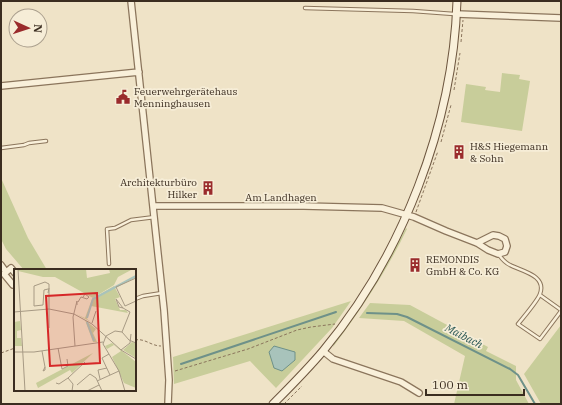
<svg xmlns="http://www.w3.org/2000/svg" width="562" height="405" font-family="'IBM Plex Serif',serif">
  <style>
    .green { fill: #c8cd9a }
    .water { fill: #a8c3bb; stroke: #6e9189 }
    .lines { fill: none; stroke-linecap: round; stroke-linejoin: round }
    .stream { stroke: #6e9189; stroke-width: 2 }
    .lane-casing { stroke: #8b755c; stroke-width: 4.5 }
    .street-casing { stroke: #8b755c; stroke-width: 8 }
    .secondary-casing { stroke: #6d563f; stroke-width: 9 }
    .path { stroke: #8b755c; stroke-width: 1; stroke-dasharray: 3 2; stroke-linecap: butt }
    .lane { stroke: #f9f0da; stroke-width: 2.5 }
    .street { stroke: #f9f0da; stroke-width: 5.5 }
    .secondary { stroke: #f9f0da; stroke-width: 7 }
    .labels { text-anchor: middle; dominant-baseline: central; stroke-width: 3.5; stroke-linejoin: round; paint-order: stroke }
    .poi-label { font-size: 10px; fill: #3b2d20; stroke: #f6edd7; text-anchor: start }
    .street-label { font-size: 10px; fill: #3b2d20; stroke: #f6edd7 }
    .water-label { font-size: 11px; font-style: italic; fill: #2f5b58; stroke: #f6edd7 }
    .inset-river { fill: none; stroke: #a8c3bb; stroke-width: 2 }
    .inset-road { fill: none; stroke: #a79a84; stroke-width: 1 }
    .view { fill: #d62828; fill-opacity: 0.15; stroke: #d62828; stroke-width: 2 }
    .inset-edge { fill: none; stroke: #3b2d20; stroke-width: 2 }
  </style>
  <rect width="100%" height="100%" fill="#efe3c7"/>
  <path class="green" d="M502,73L520,75L519,79L530,81L522,131L461,122L466,84L486,87L485,90L500,92Z
    M1,178L28,238L47,270H24L6,249L1,239Z
    M406,228L407,229C386,272 361,310 333,347L334,343C362,307 384,268 406,228Z
    M351,301L332,328L276,388L250,361L174,384L173,357Z
    M370,303L410,305L488,347L486,351L516,366V380L529,404H454L465,356L404,321L359,318Z
    M561,325V404H541L524,374Z"/>
  <path class="water" d="M274,346L295,352V360L282,371L274,368L269,352Z"/>
  <g class="lines">
    <path class="stream" d="M367,313L397,314L407,317L510,369L518,375L535,404
      M181,364L336,312"/>
    <defs>
      <path id="lane" d="M305,8L413,11L454,14
        M1,148L24,145L29,143L46,141
        M499,255C502,259 505,263 510,265C521,271 547,275 540,294C538,300 523,318 518,324L540,339L561,311
        M109,264L107,229L115,228L131,220L155,217
        M540,295L561,310
        M135,299L143,296L162,293"/>
      <path id="street" d="M131,1L164,310L169,380L168,404
        M457,14L561,18
        M1,86L139,72
        M154,206H304L382,208L414,217L446,231L477,243L488,250L498,254L505,252L507,246L505,239L499,236L493,235L477,243
        M1,265L6,272
        M15,273L11,268L4,274L13,285L15,284
        M323,351L333,359L401,382L419,393"/>
      <path id="secondary" d="M273,404C290,387 307,370 323,351C402,256 453,125 457,1"/>
    </defs>
    <use href="#lane" class="lane-casing"/>
    <use href="#street" class="street-casing"/>
    <use href="#secondary" class="secondary-casing"/>
    <path class="path" d="M461,42L463,20
      M454,90L460,53
      M441,142L451,105
      M416,212L438,151
      M135,340C145,338 151,346 161,346
      M1,353L15,348
      M175,371L248,349L297,330L311,327L335,324
      M284,404L302,386"/>
    <use href="#lane" class="lane"/>
    <use href="#street" class="street"/>
    <use href="#secondary" class="secondary"/>
  </g>
  <defs>
    <symbol id="civic-bare" viewBox="-9 -9 18 18"><path d="M-.6-6.5H3V-4.5H.6V-3L4-1V1h2V6H-6V1h2V-1L-.6-3ZM-1.2 2.5V6h2.4V2.5Z" fill="#9a2b2c" stroke="#f6edd7" stroke-width="2.5" paint-order="stroke"/></symbol>
    <symbol id="building-bare" viewBox="-9 -9 18 18"><path d="M-4-6H4V6H1V3H-1V6H-4ZM-2.5-4.3h1.7v1.8h-1.7ZM.8-4.3h1.7v1.8H.8ZM-2.5-1h1.7V.8h-1.7ZM.8-1h1.7V.8H.8Z" fill="#9a2b2c" stroke="#f6edd7" stroke-width="2.5" paint-order="stroke"/></symbol>
  </defs>
  <g fill-rule="evenodd">
    <use href="#civic-bare" x="113" y="87" width="20" height="20"/>
    <use href="#building-bare" x="449" y="142" width="20" height="20"/>
    <use href="#building-bare" x="198" y="178" width="20" height="20"/>
    <use href="#building-bare" x="405" y="255" width="20" height="20"/>
  </g>
  <g class="labels">
    <g class="poi-label">
      <text x="134" y="91">Feuerwehrgerätehaus<tspan x="134" dy="12">Menninghausen</tspan></text>
      <text x="470" y="146">H&amp;S Hiegemann<tspan x="470" dy="12">&amp; Sohn</tspan></text>
      <text x="197" y="182" text-anchor="end">Architekturbüro<tspan x="197" dy="12">Hilker</tspan></text>
      <text x="426" y="259">REMONDIS<tspan x="426" dy="12">GmbH &amp; Co. KG</tspan></text>
    </g>
    <g class="street-label">
      <text x="281" y="197">Am Landhagen</text>
    </g>
    <g class="water-label">
      <text transform="translate(464 336) rotate(27)">Maibach</text>
    </g>
  </g>
  <g transform="translate(14 269)">
    <rect width="122" height="122" fill="#efe3c7"/>
    <path d="M4,0H72L73,9L96,4L95,0L117,1L104,8L100,16L79,29L41,8H29L4,2ZM100,17L106,28L101,30L106,41H112L114,44L77,37L73,50L77,53L62,45L71,49L78,30ZM71,51L82,60L79,64L83,73H79ZM6,52L7,61L3,62V69H7L8,77H0V53ZM118,73L122,74V89L109,81ZM98,74L122,93V119L110,114L98,88L107,82L100,76L93,80L91,77ZM79,84L58,104L56,101L24,119L22,114Z" fill="#c8cd9a"/>
    <path class="inset-river" d="M73,49L79,30L122,7M73,53L80,72"/>
    <path class="inset-road" d="M4,0L11,122M122,9L102,18L111,37L122,32M34,20L30,21L29,36L20,37V17L31,13L35,15V19M34,24L35,19V59M64,33L67,28L73,30L75,28L71,25L69,28M0,43L35,40L60,45L78,55L107,81L122,90M78,54L82,42M108,63L115,71L122,74M92,67L101,62L108,63L116,43L109,39L102,30L105,38L109,39M92,67L89,75L105,102L111,122M61,77L59,48L63,32V36M44,79L48,100L54,97L53,90M107,81L116,74L117,65M28,82L31,98V101L29,102L31,98M0,83H20L89,73M95,85L88,89L96,106M54,109L59,115L58,122M86,110L84,101L93,99M83,112L105,102M42,114L45,115L54,109L71,93M63,116L76,105L82,109L88,122M73,122L85,116"/>
    <path class="view" d="M83,24L86,94L36,97L32,27Z"/>
    <rect width="122" height="122" class="inset-edge"/>
  </g>
  <rect width="562" height="405" fill="none" stroke="#3b2d20" stroke-width="4"/>
  <g transform="translate(28 28) rotate(93)"><circle r="19" fill="#f6edd7" stroke="#aba08e"/>
  <path d="M0-3L7 15L0 10L-7 15Z" fill="#9a2b2c"/>
  <text y="-6" font-size="11" font-weight="bold" text-anchor="middle" fill="#3b2d20">N</text>
  </g>
  <path d="M426 389v6h98v-6" fill="none" stroke="#3b2d20" stroke-width="2"/>
  <text x="432" y="389" font-size="12" fill="#3b2d20" stroke="#f6edd7" stroke-width="3" paint-order="stroke">100 m</text>
</svg>
